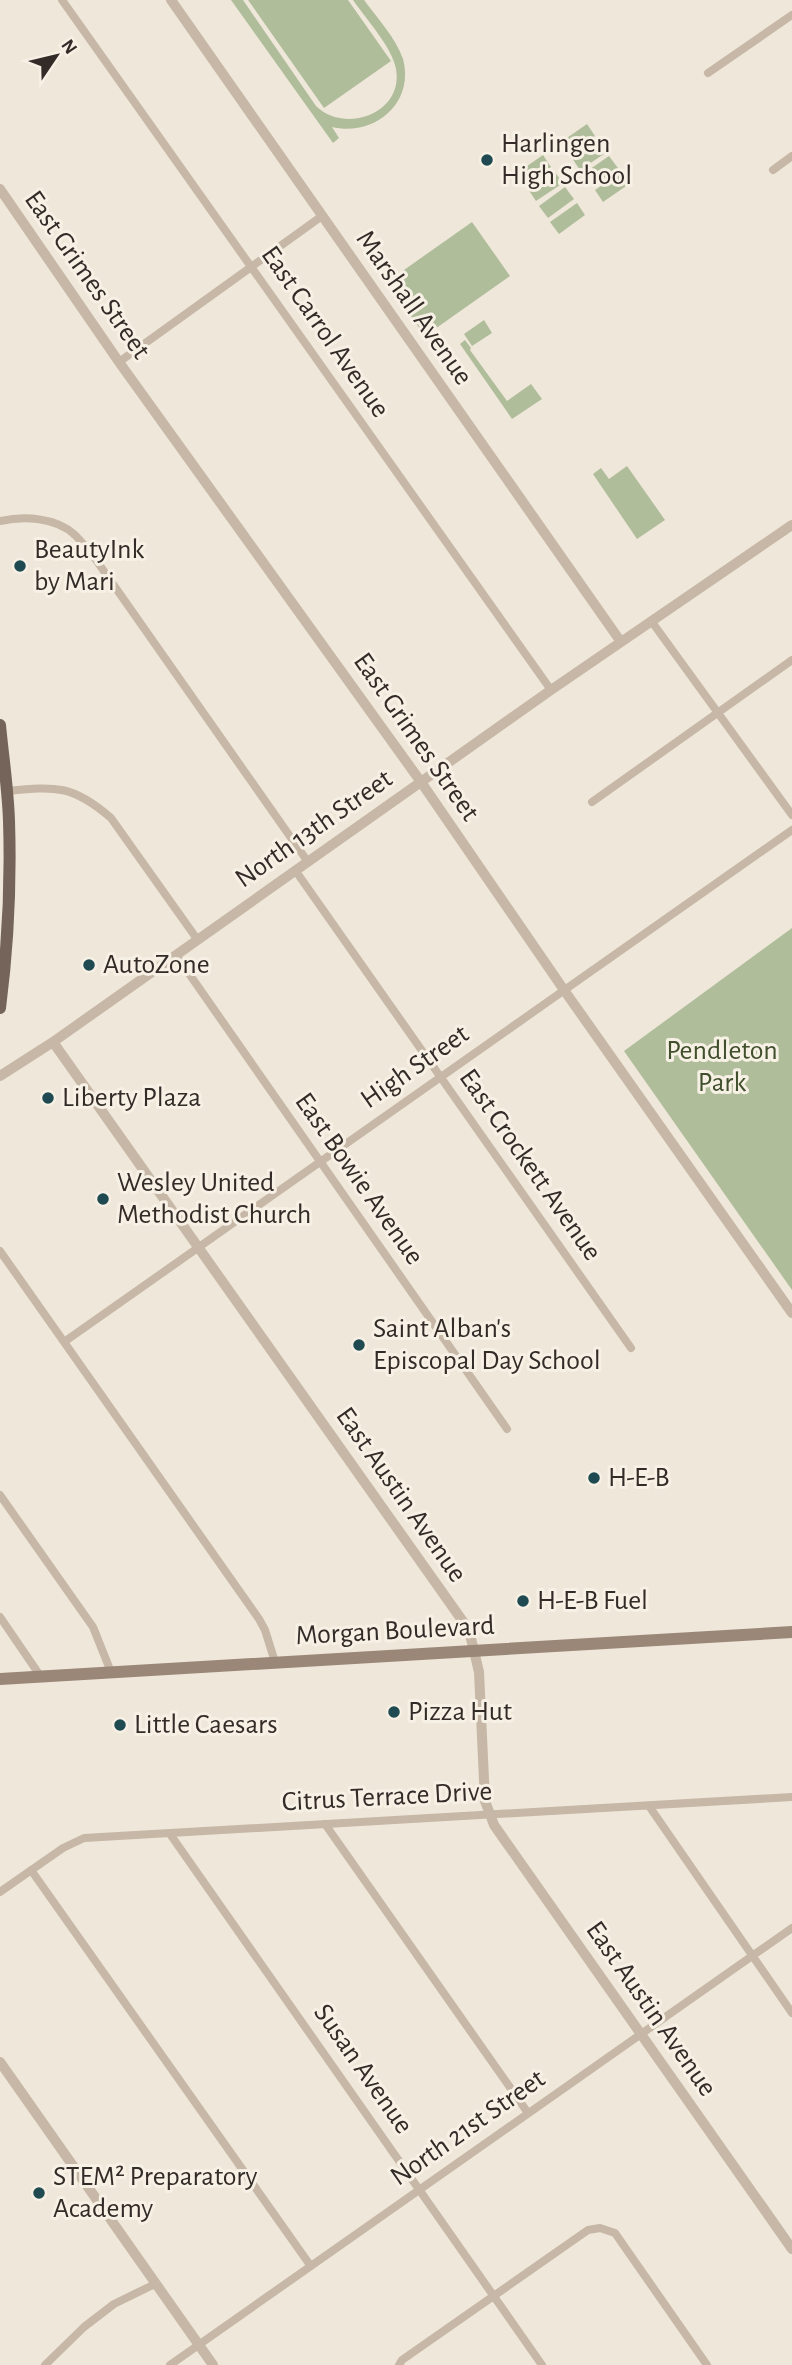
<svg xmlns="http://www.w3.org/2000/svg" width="792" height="2365" font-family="'Alegreya Sans',sans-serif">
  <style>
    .green { fill: #afbd9b }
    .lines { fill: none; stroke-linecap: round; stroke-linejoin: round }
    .minor { stroke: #c6b7a6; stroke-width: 8 }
    .tertiary { stroke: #c6b7a6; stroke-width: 10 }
    .secondary { stroke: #9a8778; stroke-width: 12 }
    .primary { stroke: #746459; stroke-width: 12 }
    .poi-dot { fill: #1f4a51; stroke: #f7f0e5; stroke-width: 2.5 }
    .labels { text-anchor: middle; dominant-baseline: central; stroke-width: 6; stroke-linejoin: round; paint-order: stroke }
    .poi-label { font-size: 28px; fill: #332b27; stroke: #f7f0e5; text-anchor: start }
    .street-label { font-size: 28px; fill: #332b27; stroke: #f7f0e5 }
    .park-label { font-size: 28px; fill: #404f2c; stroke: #f7f0e5 }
  </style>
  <rect width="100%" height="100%" fill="#efe7d9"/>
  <path class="green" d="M231,0H243L316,106C344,134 404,114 396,69C392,47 366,19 353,0H364C377,18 396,38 403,59C415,104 373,137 332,127L339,138L333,143Z
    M248,0H348L391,61L324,108Z
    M587,124L595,136L569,154L561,142Z
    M598,140L607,152L580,170L572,158Z
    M543,155L551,167L525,185L517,173Z
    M609,156L618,168L592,186L583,174Z
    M554,171L563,183L536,201L528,189Z
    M621,172L629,184L603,202L595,190Z
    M565,187L574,199L548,218L539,206Z
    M577,203L585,215L559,234L550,222Z
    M472,222L510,276L425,336L387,282Z
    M484,320L492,333L472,346L464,334Z
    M465,340L471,348L470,350L507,401L531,384L542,399L512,419L460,344Z
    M627,466L665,520L637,539L593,474L601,468L609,479Z
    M792,928V1290L624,1051Z"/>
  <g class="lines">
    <path class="minor" d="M62,0L551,690
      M708,73L792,15
      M773,170L792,156
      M119,362L322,216
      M0,521C24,516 56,517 75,535C82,542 88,550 94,557L308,862
      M652,622L792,815
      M7,791C56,786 73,785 111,818L197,939
      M592,802L792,660
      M295,870L631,1348
      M176,955L507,1429
      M0,1251L259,1619L265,1630L275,1662
      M64,1342L792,830
      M0,1495L93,1627L111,1672
      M0,1617L41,1677
      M649,1806L792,2013
      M325,1824L528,2113
      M170,1834L542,2365
      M31,1870L310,2265
      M0,1892L63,1848L84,1838L792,1797
      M45,2365L84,2327L114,2304L155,2284
      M170,2365L792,1928
      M399,2365L402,2360L588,2230L600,2228L615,2233L707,2365"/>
    <path class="tertiary" d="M171,0L621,642
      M0,189L119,362L421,782L564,990L792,1313
      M53,1042L469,1630L479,1672L485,1801L494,1825L792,2249
      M0,1076L53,1042L551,690L792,525
      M0,2062L213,2365"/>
    <path class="secondary" d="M0,1679L792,1632"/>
    <path class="primary" d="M0,725C3,757 8,789 9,821C11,883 8,946 0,1008"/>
  </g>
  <g class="poi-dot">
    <circle cx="487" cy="160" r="7"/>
    <circle cx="20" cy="566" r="7"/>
    <circle cx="89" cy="965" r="7"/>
    <circle cx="48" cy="1098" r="7"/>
    <circle cx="103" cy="1199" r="7"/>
    <circle cx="359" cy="1345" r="7"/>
    <circle cx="594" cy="1478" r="7"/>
    <circle cx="523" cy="1601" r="7"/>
    <circle cx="394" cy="1712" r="7"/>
    <circle cx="120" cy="1725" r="7"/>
    <circle cx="39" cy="2193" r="7"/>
  </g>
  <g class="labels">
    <g class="poi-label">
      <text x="501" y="144">Harlingen<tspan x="501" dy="32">High School</tspan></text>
      <text x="34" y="550">BeautyInk<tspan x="34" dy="32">by Mari</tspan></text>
      <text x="103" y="965">AutoZone</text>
      <text x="62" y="1098">Liberty Plaza</text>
      <text x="117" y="1183">Wesley United<tspan x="117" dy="32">Methodist Church</tspan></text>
      <text x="373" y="1329">Saint Alban's<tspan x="373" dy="32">Episcopal Day School</tspan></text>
      <text x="608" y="1478">H-E-B</text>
      <text x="537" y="1601">H-E-B Fuel</text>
      <text x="408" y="1712">Pizza Hut</text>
      <text x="134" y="1725">Little Caesars</text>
      <text x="53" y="2177">STEM² Preparatory<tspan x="53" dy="32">Academy</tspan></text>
    </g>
    <g class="street-label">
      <text transform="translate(87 275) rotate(55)">East Grimes Street</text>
      <text transform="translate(414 308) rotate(55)">Marshall Avenue</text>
      <text transform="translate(325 332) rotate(55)">East Carrol Avenue</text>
      <text transform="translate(416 737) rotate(55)">East Grimes Street</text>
      <text transform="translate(314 829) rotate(-35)">North 13th Street</text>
      <text transform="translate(415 1067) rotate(-35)">High Street</text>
      <text transform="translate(530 1165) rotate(55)">East Crockett Avenue</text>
      <text transform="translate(359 1179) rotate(55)">East Bowie Avenue</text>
      <text transform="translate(401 1495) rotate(55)">East Austin Avenue</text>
      <text transform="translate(395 1631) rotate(-3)">Morgan Boulevard</text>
      <text transform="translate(387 1797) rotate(-3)">Citrus Terrace Drive</text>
      <text transform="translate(651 2009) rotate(55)">East Austin Avenue</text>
      <text transform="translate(363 2069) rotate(55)">Susan Avenue</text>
      <text transform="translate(468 2128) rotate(-35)">North 21st Street</text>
    </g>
    <g class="park-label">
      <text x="722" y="1051">Pendleton<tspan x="722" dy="32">Park</tspan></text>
    </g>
  </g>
  <g transform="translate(56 56) rotate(55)" stroke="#f7f0e5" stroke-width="5" paint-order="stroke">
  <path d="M0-5L12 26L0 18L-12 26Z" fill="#332b27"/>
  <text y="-10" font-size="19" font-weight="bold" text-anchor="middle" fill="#332b27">N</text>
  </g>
</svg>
